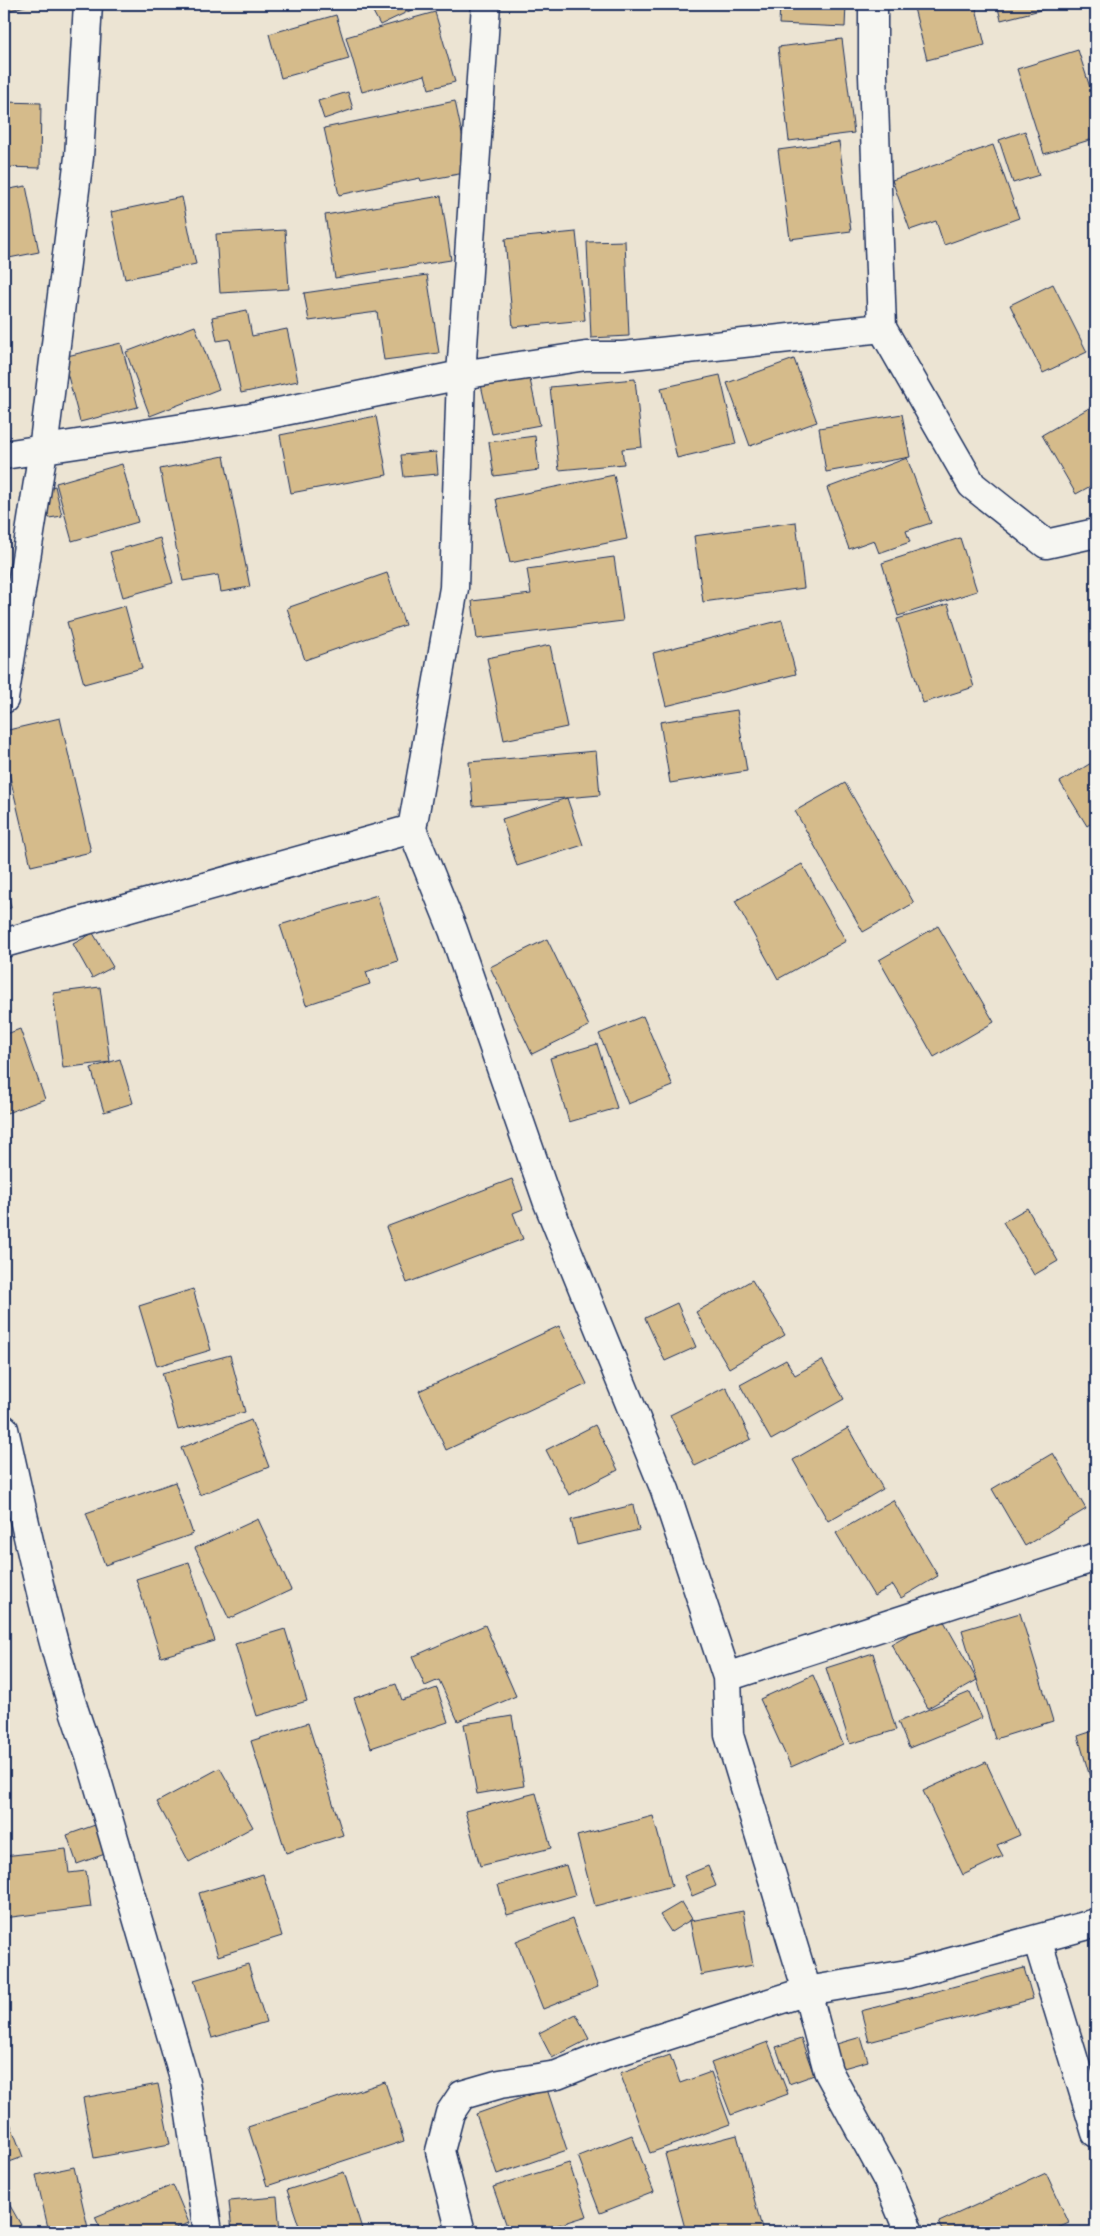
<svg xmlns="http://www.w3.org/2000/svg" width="1100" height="2236" font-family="'Shantell Sans',sans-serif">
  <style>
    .building { fill: #d5bb8b; stroke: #1b2f5e }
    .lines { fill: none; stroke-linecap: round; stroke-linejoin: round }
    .minor-casing { stroke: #1b2f5e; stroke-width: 31 }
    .minor { stroke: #f6f6f2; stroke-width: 28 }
  </style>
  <rect width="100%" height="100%" fill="#ece4d3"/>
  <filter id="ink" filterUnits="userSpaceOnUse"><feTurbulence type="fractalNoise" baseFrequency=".02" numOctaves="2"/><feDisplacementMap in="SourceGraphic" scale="10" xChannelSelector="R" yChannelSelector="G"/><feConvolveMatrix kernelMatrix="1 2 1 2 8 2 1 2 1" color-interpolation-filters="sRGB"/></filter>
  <g filter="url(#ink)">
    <path class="building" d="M4,4H32L4,12Z
      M369,4H424L380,25Z
      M780,4H846L845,27L779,24Z
      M913,4H975L985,45L927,60Z
      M997,4H1059L1060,5L1001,20Z
      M435,12L455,82L429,89L425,75L362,92L346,37Z
      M336,15L349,59L281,78L269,34Z
      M842,39L854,133L789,141L778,47Z
      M1078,50L1096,106V138L1044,154L1017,69Z
      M348,92L353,109L324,119L318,101Z
      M455,101L470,172L421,181L420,178L339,195L324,128Z
      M4,102L41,103L40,168L4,167Z
      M1025,131L1039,175L1013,183L999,140Z
      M839,142L851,231L790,239L778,150Z
      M993,145L1019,218L944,245L936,221L910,230L892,180Z
      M26,186L39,252L4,259V190Z
      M441,196L451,260L335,278L325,215Z
      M182,197L196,264L125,279L111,212Z
      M285,230L289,289L220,293L216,234Z
      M576,232L585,320L513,327L505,239Z
      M625,241L629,336L591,338L587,242Z
      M427,275L439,353L384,360L377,312L309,321L304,293Z
      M1053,284L1087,352L1043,373L1010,305Z
      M247,310L252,336L287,329L298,381L241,393L230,339L217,341L212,317Z
      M195,326L219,389L150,416L126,352Z
      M121,343L138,407L80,422L63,357Z
      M794,359L817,422L750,446L727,383Z
      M529,375L540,425L492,434L481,385Z
      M720,375L736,444L677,458L661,388Z
      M635,379L642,447L622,449L624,464L559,470L550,387Z
      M1096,404V483L1076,494L1042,435Z
      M902,414L910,457L826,472L819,428Z
      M376,416L387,475L291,493L280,435Z
      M535,436L539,470L494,476L489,442Z
      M436,452L438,474L404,477L401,455Z
      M224,456L250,587L221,592L218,575L183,581L160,469Z
      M907,458L931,523L906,531L910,542L879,553L874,540L849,549L827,488Z
      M122,464L138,522L72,541L56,483Z
      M614,475L627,539L510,563L496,499Z
      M55,486L62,516L49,518L42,489Z
      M796,522L804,588L703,602L694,536Z
      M160,538L173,583L123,597L110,552Z
      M960,538L977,591L898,616L882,563Z
      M614,557L623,621L477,639L472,601L531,594L527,569Z
      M387,573L405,625L305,660L287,608Z
      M948,604L974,687L923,703L897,619Z
      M125,606L142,668L84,684L67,622Z
      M782,620L796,674L666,706L653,653Z
      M550,645L567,727L504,740L487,658Z
      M737,710L747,771L670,783L660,722Z
      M60,718L91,852L31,866L4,752V731Z
      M596,751L600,795L473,806L469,762Z
      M1096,760V820L1087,826L1060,782Z
      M845,783L914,903L863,932L795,811Z
      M567,798L583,845L517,866L502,819Z
      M802,864L846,941L778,979L735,901Z
      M4,872L11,908L4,909Z
      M377,895L398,961L366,972L370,984L306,1005L280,925Z
      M938,926L994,1022L934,1057L879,960Z
      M93,933L113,967L92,978L73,944Z
      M547,939L589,1026L532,1054L490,967Z
      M100,987L110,1062L63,1068L53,993Z
      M643,1016L673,1086L628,1104L599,1034Z
      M20,1029L45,1099L4,1114V1035Z
      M597,1044L617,1108L569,1122L550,1058Z
      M120,1059L133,1103L104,1112L91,1068Z
      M512,1179L523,1209L513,1213L523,1239L407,1283L386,1227Z
      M1027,1208L1058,1261L1034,1275L1003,1222Z
      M752,1280L785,1335L729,1368L696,1312Z
      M193,1289L211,1350L157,1366L139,1306Z
      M677,1303L696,1347L665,1361L645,1318Z
      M559,1326L587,1384L446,1450L419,1391Z
      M230,1355L245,1412L178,1430L162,1373Z
      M786,1360L795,1375L822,1360L844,1399L771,1440L740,1385Z
      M726,1387L751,1439L695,1466L670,1415Z
      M251,1420L269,1467L200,1495L181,1448Z
      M595,1425L618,1470L569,1495L546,1450Z
      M848,1428L883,1489L828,1521L793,1460Z
      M1053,1453L1086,1509L1025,1546L992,1489Z
      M175,1482L193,1534L105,1565L86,1513Z
      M893,1500L938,1576L901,1598L893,1585L874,1596L836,1533Z
      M633,1505L639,1530L577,1545L571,1520Z
      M258,1519L291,1590L229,1619L195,1548Z
      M189,1562L215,1641L161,1657L136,1579Z
      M1020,1613L1053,1721L995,1739L962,1630Z
      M941,1616L977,1680L928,1708L891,1644Z
      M485,1625L516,1696L458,1721L439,1680L425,1686L412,1657Z
      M285,1629L307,1701L257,1716L235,1644Z
      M873,1653L896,1730L850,1744L826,1668Z
      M813,1675L843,1744L791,1767L760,1699Z
      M396,1684L402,1700L437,1688L448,1722L371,1748L354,1698Z
      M970,1692L982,1718L909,1748L898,1722Z
      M512,1716L524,1786L477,1794L464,1724Z
      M308,1723L343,1835L286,1853L251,1741Z
      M1096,1730V1782L1092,1784L1078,1736Z
      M986,1762L1020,1835L997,1845L1003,1856L963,1875L923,1791Z
      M220,1768L253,1827L189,1862L157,1802Z
      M536,1793L551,1848L480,1866L465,1811Z
      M653,1816L672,1886L595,1906L577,1836Z
      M95,1825L105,1854L77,1864L67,1835Z
      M66,1849L69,1873L86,1871L91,1907L4,1918V1856Z
      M566,1865L575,1895L507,1915L498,1885Z
      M708,1866L716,1886L692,1896L684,1876Z
      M263,1874L282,1936L218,1956L199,1893Z
      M682,1902L692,1919L671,1932L660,1915Z
      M743,1911L753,1965L701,1975L690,1921Z
      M572,1919L598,1987L543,2009L516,1941Z
      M248,1964L266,2022L212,2038L194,1980Z
      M1024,1968L1033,1999L869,2042L861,2011Z
      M576,2014L589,2039L552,2058L539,2033Z
      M861,2037L868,2061L840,2069L833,2045Z
      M801,2039L814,2075L789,2084L776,2047Z
      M768,2042L788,2094L731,2115L711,2063Z
      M670,2055L680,2083L711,2072L730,2124L650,2153L620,2073Z
      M385,2082L404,2141L267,2186L248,2127Z
      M158,2084L170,2144L94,2158L83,2098Z
      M547,2089L567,2150L497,2174L476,2114Z
      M4,2107L23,2157L4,2164Z
      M632,2135L654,2192L600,2213L578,2156Z
      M737,2135L763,2232H686L665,2154Z
      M569,2163L587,2216L536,2232H509L493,2187Z
      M74,2167L89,2232H49L36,2175Z
      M344,2172L363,2232H301L287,2190Z
      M1046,2173L1069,2223L1049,2232H944L939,2222Z
      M173,2185L189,2223L166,2232H102L95,2217Z
      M4,2195L21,2225L9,2232H4Z
      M277,2197L280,2232H232L229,2201Z"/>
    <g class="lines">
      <defs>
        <path id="minor" d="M486,4L461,375L454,588L412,829L453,930L548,1203L665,1490L727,1677L729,1735L807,1991L828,2071L887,2179L909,2232
          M873,4V75L882,328
          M4,455L250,418L461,375L586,356H623L882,328L972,485L1046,544L1096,533
          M4,699L43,450L79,157L88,4
          M4,943L412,829
          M4,1429C29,1539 50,1650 90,1756L185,2082L208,2232
          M727,1677L1096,1557
          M1037,1939L1096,2133
          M461,2232L440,2151L450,2113L462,2095L500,2084L557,2075L607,2055L807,1991L907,1974L1096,1923"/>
      </defs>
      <use href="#minor" class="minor-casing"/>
      <use href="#minor" class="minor"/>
    </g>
  </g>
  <rect width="1100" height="2236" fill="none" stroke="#f6f6f2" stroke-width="20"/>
  <rect x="10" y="10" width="1080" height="2216" fill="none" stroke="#1b2f5e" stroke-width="2" filter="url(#ink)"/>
</svg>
